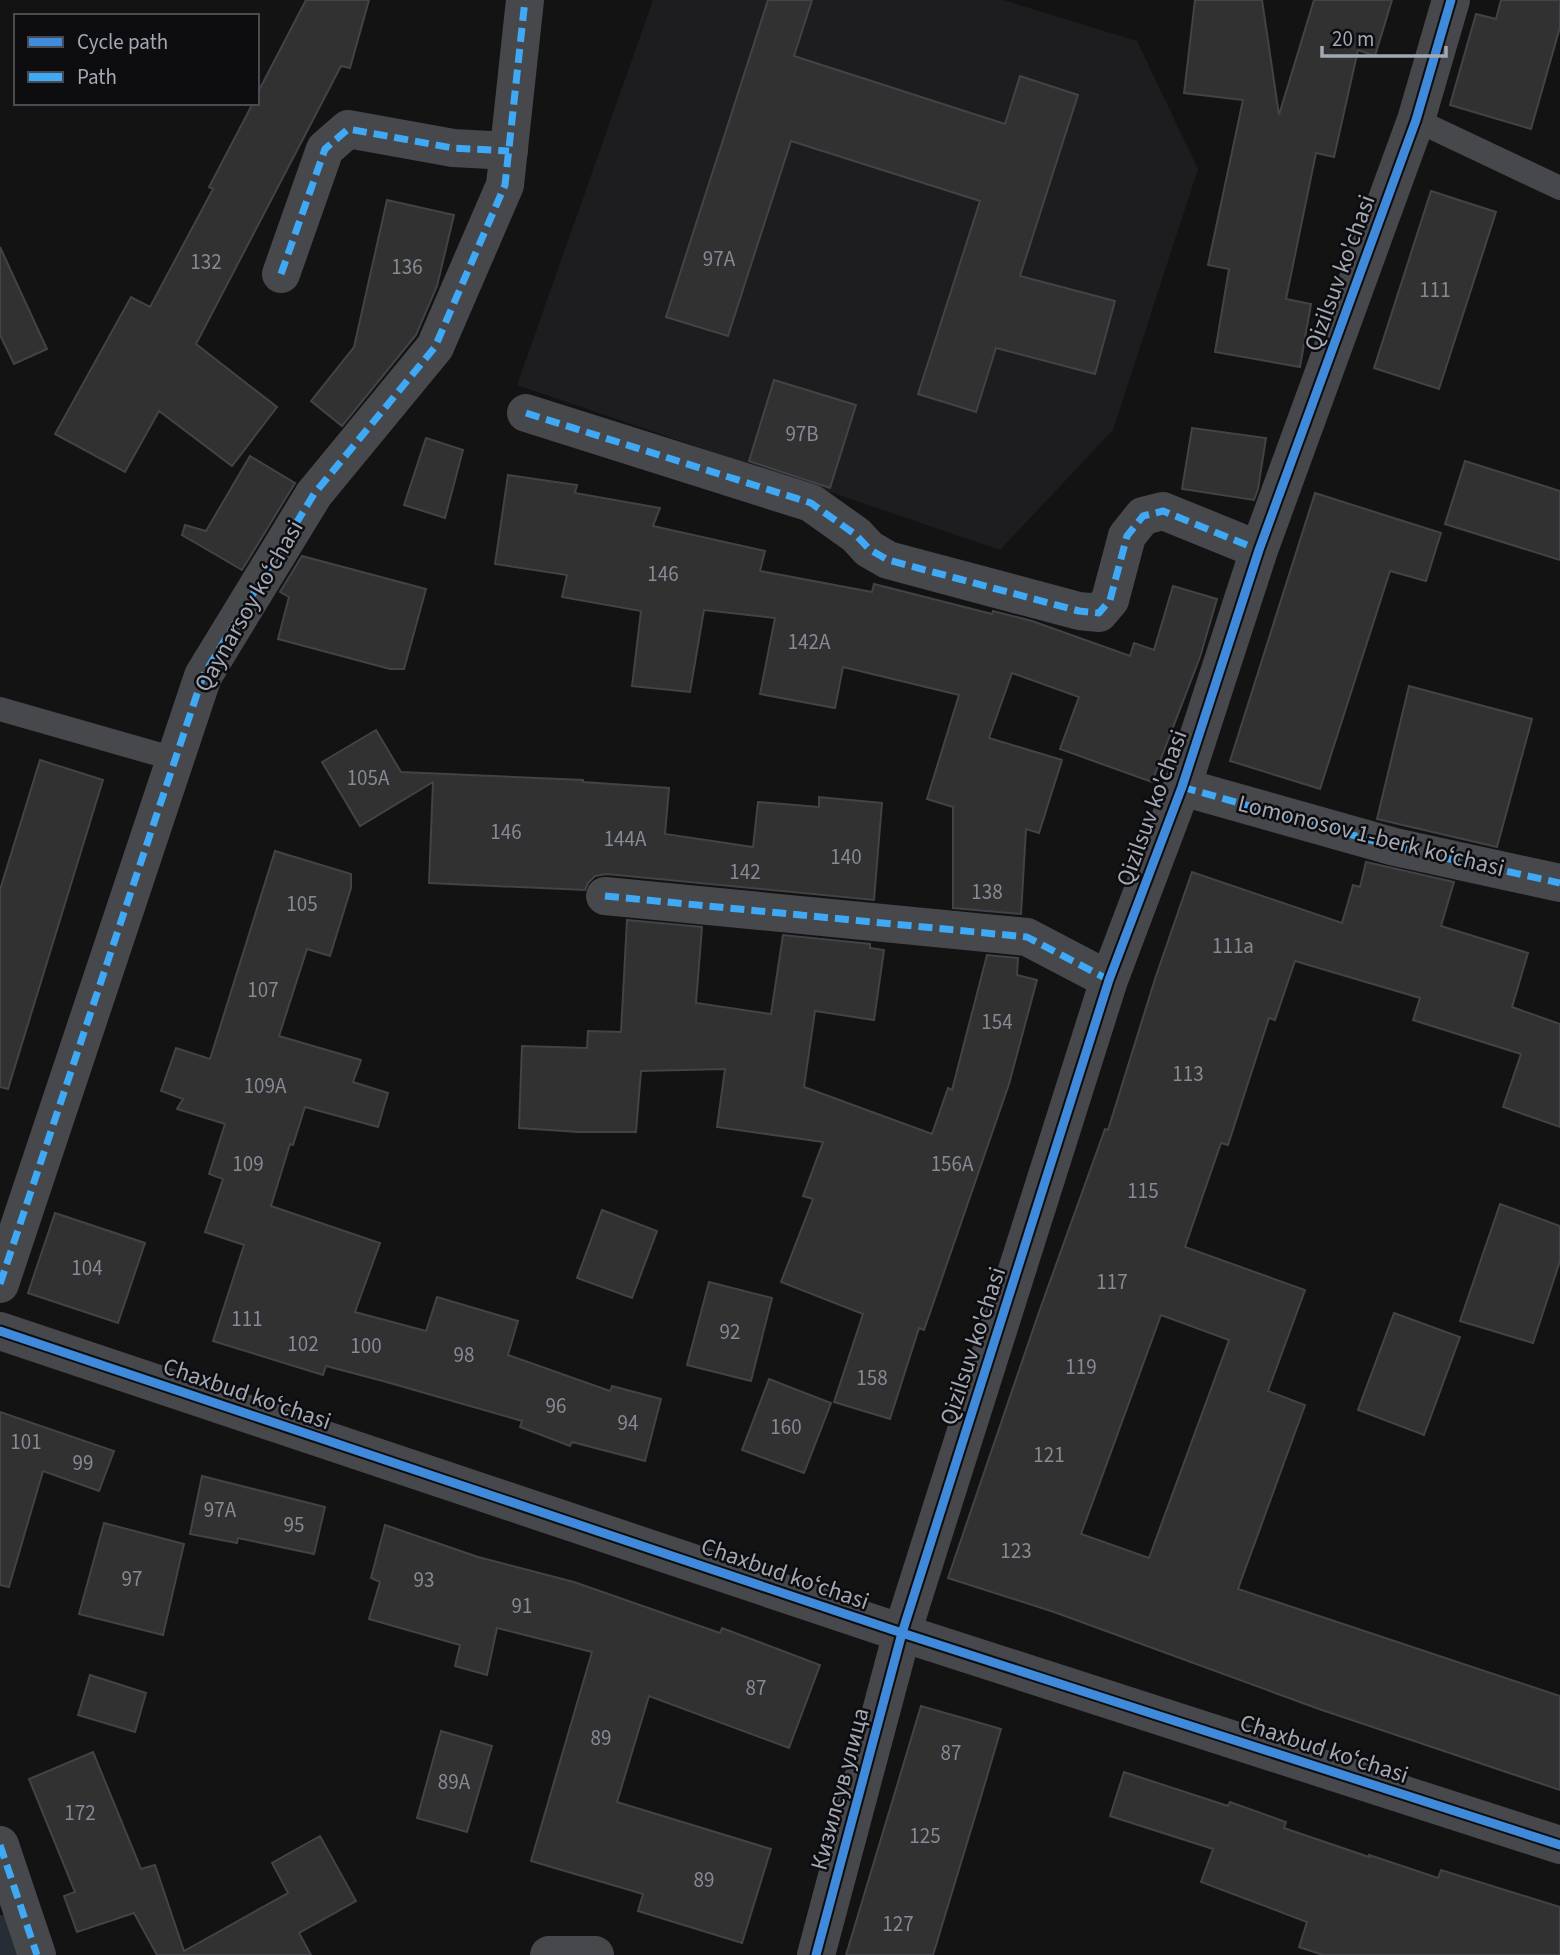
<svg xmlns="http://www.w3.org/2000/svg" width="1560" height="1955" font-family="'Source Sans 3',sans-serif">
  <style>
    .built { fill: #1d1d1f }
    .lines { fill: none; stroke-linecap: round; stroke-linejoin: round }
    .canal { stroke: #262d35; stroke-width: 44 }
    .building { fill: #313132; stroke: #424347; stroke-width: 2; fill-rule: evenodd }
    .service { stroke: #47484c; stroke-width: 24 }
    .minor { stroke: #47484c; stroke-width: 38 }
    .tertiary { stroke: #47484c; stroke-width: 38 }
    .quiet { stroke: #3fa9f5; stroke-width: 7; stroke-dasharray: 14 7; stroke-linecap: butt }
    .cycleway-casing { stroke: #0d0d0f; stroke-width: 13 }
    .cycleway { stroke: #408adc; stroke-width: 9 }
    .labels { text-anchor: middle; dominant-baseline: central; stroke-width: 5; stroke-linejoin: round; paint-order: stroke }
    .number-label { font-size: 21px; fill: #868a94 }
    .street-label { font-size: 24px; fill: #a3a8b5; stroke: #0d0d0f }
  </style>
  <rect width="100%" height="100%" fill="#131313"/>
  <path class="built" d="M653,0H1003L1137,41L1198,169L1113,430L1000,550L517,385Z"/>
  <g class="lines">
    <path class="canal" d="M0,1937L5,1955"/>
  </g>
  <path class="building" d="M306,0H369L350,68L341,66L196,344L277,407L232,466L159,411L125,472L55,434L131,297L150,307L213,189L209,187L253,103H257V94Z
    M768,0H812L794,56L1005,124L1020,76L1078,95L1020,276L1115,301L1095,374L996,348L976,412L918,394L980,201L791,141L728,336L666,317Z
    M1195,0H1262L1279,115L1314,0H1392L1375,56L1358,50L1334,157L1316,153L1286,299L1311,304L1300,367L1215,352L1229,269L1208,265L1243,100L1184,93Z
    M1501,0H1560V27L1531,129L1450,105L1476,14L1496,19Z
    M1431,191L1496,212L1439,389L1374,368Z
    M387,200L454,215L437,286L416,335L342,426L311,401L354,347Z
    M0,247L47,349L14,364L0,335Z
    M774,380L856,405L830,488L749,461Z
    M1192,428L1266,438L1258,489L1254,500L1182,489Z
    M426,438L463,450L445,518L404,505Z
    M250,456L295,483L242,570L182,535L185,525L206,531Z
    M1465,461L1560,491V560L1445,524Z
    M508,475L577,485L575,493L660,508L653,526L765,551L760,571L872,592L874,584L992,614L993,611L1032,621L1130,656L1134,643L1154,650L1173,586L1217,599L1200,657L1152,782L1060,749L1079,697L1012,673L989,738L1062,760L1039,833L1026,829L1021,914L953,908V807L927,799L959,695L843,667L835,708L760,694L775,618L704,610L690,692L632,686L641,611L562,597L567,575L495,564Z
    M1315,493L1441,533L1426,581L1390,571L1320,789L1230,761Z
    M302,556L426,589L404,669H390L278,639L289,597L280,592Z
    M1409,686L1532,719L1497,847L1377,819Z
    M376,730L401,772L583,780V782L669,788L665,834L753,847L758,802L819,807V797L882,803L874,900L607,874L595,876L588,883L585,890L429,883L433,782L360,826L322,762Z
    M40,760L103,780L8,1089L0,1087V890Z
    M275,851L351,874V888L330,956L307,949L279,1036L361,1060L353,1082L388,1093L378,1127L305,1107L293,1145L290,1144L271,1206L380,1243L355,1312L426,1331L437,1297L518,1321L508,1355L610,1391L612,1386L661,1399L645,1461L572,1442L570,1446L520,1427L522,1421L383,1381L326,1366L323,1375L213,1341L244,1245L205,1232L223,1179L209,1174L225,1124L177,1109L183,1099L161,1091L176,1048L210,1059Z
    M1366,862L1454,882L1441,926L1528,953L1512,1007L1560,1024V1127L1503,1107L1521,1054L1413,1020L1420,998L1295,961L1275,1020L1269,1018L1228,1145L1221,1143L1185,1247L1305,1290L1268,1391L1305,1405L1238,1589L1560,1696V1790L1319,1709L1054,1612L948,1578L1039,1312L1105,1129L1108,1130L1155,979L1192,872L1342,923L1353,885L1360,887ZM1161,1315L1229,1340L1149,1558L1081,1534Z
    M627,920L702,927L696,1003L771,1014L783,935L870,944V948L884,950L874,1020L815,1011L804,1087L932,1134L948,1088L952,1090L987,955L1018,958L1017,975L1037,980L1009,1084L924,1330L919,1328L890,1419L834,1402L863,1314L781,1282L813,1199L803,1196L823,1142L717,1127L725,1069L641,1071L636,1132H579L519,1128L522,1046L587,1048L588,1031L621,1032Z
    M1500,1204L1560,1226V1261L1533,1343L1460,1321Z
    M602,1210L657,1231L632,1298L577,1278Z
    M55,1213L145,1243L118,1323L28,1293Z
    M709,1282L772,1298L751,1381L687,1365Z
    M1394,1313L1460,1337L1424,1435L1358,1410Z
    M769,1379L831,1403L804,1473L742,1450Z
    M0,1412L114,1451L99,1491L43,1471L9,1587L0,1585Z
    M202,1476L325,1507L314,1554L238,1538L237,1543L190,1534Z
    M104,1523L184,1544L163,1635L79,1614Z
    M385,1525L478,1557L574,1582L720,1633L722,1628L820,1665L789,1748L649,1696L617,1802L771,1849L742,1943L638,1911L643,1894L531,1861L592,1652L497,1628L487,1675L455,1666L460,1645L369,1619L380,1582L371,1578Z
    M90,1675L146,1693L135,1732L78,1715Z
    M921,1706L1001,1729L980,1800L933,1955H846Z
    M441,1731L492,1746L467,1832L417,1818Z
    M93,1752L141,1869L155,1865L184,1951L288,1893L272,1863L320,1836L356,1901L299,1933L311,1955H157L134,1913L77,1932L64,1896L75,1892L29,1779Z
    M1124,1772L1228,1806L1230,1802L1286,1822L1284,1828L1369,1857V1855L1438,1878L1441,1870L1560,1907V1955H1323L1299,1947L1307,1922L1201,1882L1213,1849L1110,1816Z"/>
  <g class="lines">
    <path class="service" d="M1416,120L1560,188
      M0,709L175,759"/>
    <path class="minor" d="M281,274L325,149L348,129L453,148L509,151
      M526,413L811,503L856,535L869,549L888,560L1079,611L1099,613L1110,600L1127,536L1143,516L1163,511L1259,550
      M1182,787L1395,847L1560,883
      M605,896L1027,937L1109,980
      M0,1284L203,676L314,494L435,347L505,185L525,0
      M0,1331L902,1633L1109,980L1182,787L1259,550L1416,120L1451,0
      M0,1845L37,1955"/>
    <path class="tertiary" d="M549,1955H595
      M816,1955L902,1633L1560,1845"/>
    <path class="quiet" d="M281,274L325,149L348,129L453,148L509,151
      M526,413L811,503L856,535L869,549L888,560L1079,611L1099,613L1110,600L1127,536L1143,516L1163,511L1259,550
      M1182,787L1395,847L1560,883
      M605,896L1027,937L1109,980
      M0,1284L203,676L314,494L435,347L505,185L525,0
      M0,1845L37,1955"/>
    <defs>
      <path id="cycleway" d="M0,1331L902,1633L1560,1845
        M816,1955L902,1633L1109,980L1182,787L1259,550L1416,120L1451,0"/>
    </defs>
    <use href="#cycleway" class="cycleway-casing"/>
    <use href="#cycleway" class="cycleway"/>
  </g>
  <g class="labels">
    <g class="number-label">
      <text x="719" y="259">97A</text>
      <text x="206" y="262">132</text>
      <text x="407" y="267">136</text>
      <text x="1435" y="290">111</text>
      <text x="802" y="434">97B</text>
      <text x="663" y="574">146</text>
      <text x="809" y="642">142A</text>
      <text x="368" y="778">105A</text>
      <text x="506" y="832">146</text>
      <text x="625" y="839">144A</text>
      <text x="846" y="857">140</text>
      <text x="745" y="872">142</text>
      <text x="987" y="892">138</text>
      <text x="302" y="904">105</text>
      <text x="1233" y="946">111a</text>
      <text x="263" y="990">107</text>
      <text x="997" y="1022">154</text>
      <text x="1188" y="1074">113</text>
      <text x="265" y="1086">109A</text>
      <text x="248" y="1164">109</text>
      <text x="952" y="1164">156A</text>
      <text x="1143" y="1191">115</text>
      <text x="87" y="1268">104</text>
      <text x="1112" y="1282">117</text>
      <text x="247" y="1319">111</text>
      <text x="730" y="1332">92</text>
      <text x="303" y="1344">102</text>
      <text x="366" y="1346">100</text>
      <text x="464" y="1355">98</text>
      <text x="1081" y="1367">119</text>
      <text x="872" y="1378">158</text>
      <text x="556" y="1406">96</text>
      <text x="628" y="1423">94</text>
      <text x="786" y="1427">160</text>
      <text x="26" y="1442">101</text>
      <text x="1049" y="1455">121</text>
      <text x="83" y="1463">99</text>
      <text x="220" y="1510">97A</text>
      <text x="294" y="1525">95</text>
      <text x="1016" y="1551">123</text>
      <text x="132" y="1579">97</text>
      <text x="424" y="1580">93</text>
      <text x="522" y="1606">91</text>
      <text x="756" y="1688">87</text>
      <text x="601" y="1738">89</text>
      <text x="951" y="1753">87</text>
      <text x="454" y="1782">89A</text>
      <text x="80" y="1813">172</text>
      <text x="925" y="1836">125</text>
      <text x="704" y="1880">89</text>
      <text x="898" y="1924">127</text>
    </g>
    <g class="street-label">
      <text transform="translate(1340 273) rotate(-70)">Qizilsuv ko'chasi</text>
      <text transform="translate(249 606) rotate(-60)">Qaynarsoy koʻchasi</text>
      <text transform="translate(1152 808) rotate(-70)">Qizilsuv ko'chasi</text>
      <text transform="translate(1371 836) rotate(14)">Lomonosov 1-berk koʻchasi</text>
      <text transform="translate(973 1346) rotate(-72)">Qizilsuv ko'chasi</text>
      <text transform="translate(247 1394) rotate(19)">Chaxbud koʻchasi</text>
      <text transform="translate(785 1574) rotate(19)">Chaxbud koʻchasi</text>
      <text transform="translate(1324 1749) rotate(18)">Chaxbud koʻchasi</text>
      <text transform="translate(840 1789) rotate(-75)">Кизилсув улица</text>
    </g>
  </g>
  <rect x="14" y="14" width="245" height="91" fill="#0d0d0f" stroke="#494b51" stroke-width="2"/>
  <rect x="28" y="37" width="35" height="10" fill="#408adc" stroke="#494b51" stroke-width="2"/>
  <text x="77" y="49" font-size="21" fill="#a3a8b5">Cycle path</text>
  <rect x="28" y="72" width="35" height="10" fill="#3fa9f5" stroke="#494b51" stroke-width="2"/>
  <text x="77" y="84" font-size="21" fill="#a3a8b5">Path</text>
  <path d="M1322 46v10h124v-10" fill="none" stroke="#a3a8b5" stroke-width="3.5"/>
  <text x="1332" y="46" font-size="21" fill="#a3a8b5" stroke="#0d0d0f" stroke-width="5" paint-order="stroke">20 m</text>
</svg>
